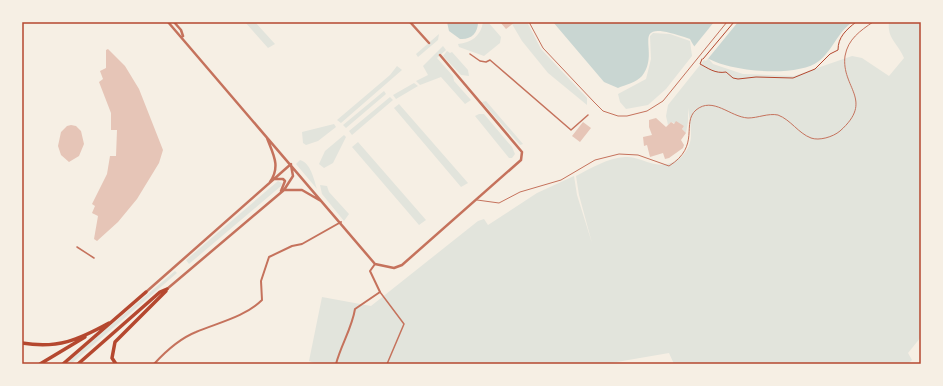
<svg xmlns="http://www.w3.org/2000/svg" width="943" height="386" font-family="'Source Serif 4',serif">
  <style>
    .green { fill: #e2e4dc }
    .water { fill: #c9d6d2 }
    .pier { fill: #f6efe4 }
    .building { fill: #e6c5b7 }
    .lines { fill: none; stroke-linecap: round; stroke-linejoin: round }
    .path { stroke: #b5482f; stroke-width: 1 }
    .service { stroke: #c5725c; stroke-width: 1 }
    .pedestrian { stroke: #c5725c; stroke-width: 1.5 }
    .minor { stroke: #c5725c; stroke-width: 2 }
    .tertiary { stroke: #c5725c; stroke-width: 2.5 }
    .trunk { stroke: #b5482f; stroke-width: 3.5 }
    .neatline { fill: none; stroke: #b5482f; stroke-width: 1.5 }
  </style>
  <rect width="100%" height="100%" fill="#f6efe4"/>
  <path class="green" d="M245,22H255L275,44L268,48Z
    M483,22H488L501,37L500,43L484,56L459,47L458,44C471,43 481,36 483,22Z
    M515,22H527L541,49L587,98V105L548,73L522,41L512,24Z
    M889,22H921V337L908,353L912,360L908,364H674L669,353L605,364H317L309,361L322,297L371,306L478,221L484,219L488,225L537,193L574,176L577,195L592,243L579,195L576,176C591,168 608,158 625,157C634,156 645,162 655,164C674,168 692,153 691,133C691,125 689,116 688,108V122L686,133L682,129L684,126L671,122L668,125L666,116L668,105L704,60L706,61L708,58L713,64L743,74L794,76L852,56L862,58L889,76L904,58C898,43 887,39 889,22Z
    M653,33L670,34L690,41L692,56L666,89L648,105L626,109L620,102L618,94L646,79L651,59L650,36Z
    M439,34L438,40L418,57L416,54Z
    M443,46L446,50L437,58L453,76L454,81L471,100L465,104L441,77L420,85L416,81L428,75L423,66Z
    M447,51L450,53L452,52L468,70L469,76L461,75L443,56Z
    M397,66L402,70L341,123L337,120L390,75Z
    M414,83L418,86L396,99L393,95Z
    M384,91L386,94L346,128L343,125Z
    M390,97L393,100L352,135L349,131Z
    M486,101L523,144L520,145L482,102Z
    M399,104L468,183L461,187L394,108Z
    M479,114H484L512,147L515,154L512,158H509L475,116Z
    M334,124L336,127L318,141L306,145L303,143L302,132Z
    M344,135L346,137L333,163L324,168L319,164L325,151Z
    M358,142L426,220L419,225L352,147Z
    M300,160C311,163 314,180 317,189L296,164Z
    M278,181L282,183L281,186L189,264L186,260Z
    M320,185L327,186L329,192L349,214L344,221L322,194Z
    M175,271L177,273L71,364H65Z"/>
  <path class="water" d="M447,22H478C478,33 471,40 460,39L449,31Z
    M553,22H853C838,31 833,50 819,61C798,78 728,72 706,57C699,53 694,47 690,39C622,15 663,50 642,76C637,82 625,85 618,88L604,82Z"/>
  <path class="pier" d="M714,22H738L707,60L693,48Z"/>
  <path class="building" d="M500,22H515L506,29Z
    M108,49L125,66L139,89L163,150L159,163L137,199L118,222L97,241L94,239L98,216L92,213L95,206L92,204L107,174L110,156H116L117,130H111V113L99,82L103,79L100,71L106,68V50Z
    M656,118L666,127L671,122L674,124L676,121L684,126L682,129L686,133L681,140L684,145L683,148L669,158L665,159L663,153L650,157L647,145L644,146L643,137L652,135L649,127V120Z
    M583,122L591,128L580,142L572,136Z
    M71,125L76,126L81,131L84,144L79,156L69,162L61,155L58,146L61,132L67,126Z"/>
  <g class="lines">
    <path class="path" d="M702,59L700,64C708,68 715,74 726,72L733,78L738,79L756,77L793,78L815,69L830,54L838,50C838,37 846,30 856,22
      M703,59L734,22"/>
    <path class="service" d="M529,22L543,48L594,102L603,111L618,116H627L647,111L663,101L727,22
      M477,200L499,203L520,192L561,180L595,160L619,154L638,155L669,166C701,146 681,123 696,110C713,96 730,117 748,118C758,118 768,113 778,115C791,120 798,133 811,138C819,141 833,137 840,131C875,100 841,88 845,56C848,39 860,31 873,22"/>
    <path class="pedestrian" d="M470,54L480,61L486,62L490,60L571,130L588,115
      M77,247L94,258
      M380,292L404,324L387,364"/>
    <path class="minor" d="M154,364C165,352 181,338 196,332C217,323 245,317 262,300L261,281L269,257L292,246L302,244L341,222
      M336,364C341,345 352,328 355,309L380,292L370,271L375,264"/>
    <path class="tertiary" d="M168,22L375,264L394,268L402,265L521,160L522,152L440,55
      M174,22L181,30L183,36
      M410,22L429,43
      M267,138C273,154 281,166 270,182
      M274,179H283L285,181L281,191
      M285,190H302L321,201
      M167,289L284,190L293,176L291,165
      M146,292L291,164"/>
    <path class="trunk" d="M22,343C58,349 78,340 109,323
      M40,364L85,337
      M63,364L146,292
      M78,364L160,292L167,289
      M116,364L112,358L115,342L166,291"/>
  </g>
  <rect width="943" height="386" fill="none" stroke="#f6efe4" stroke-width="46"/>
  <rect x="23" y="23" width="897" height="340" class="neatline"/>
</svg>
